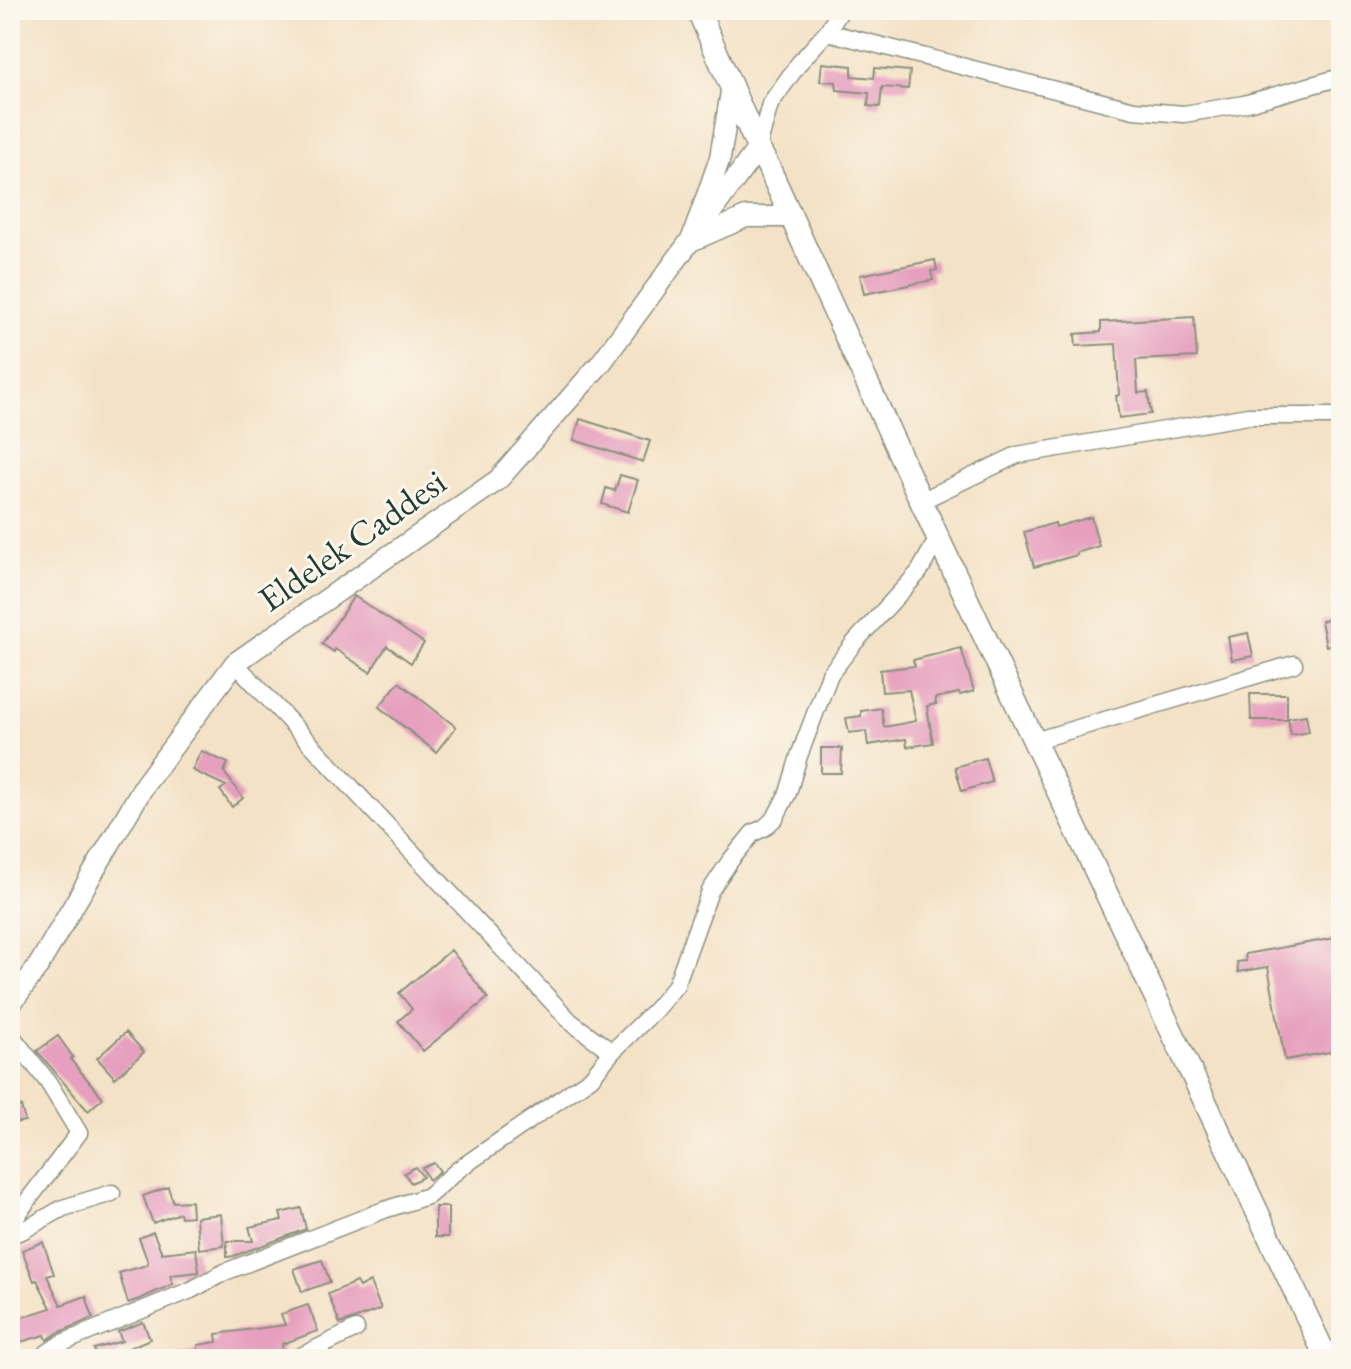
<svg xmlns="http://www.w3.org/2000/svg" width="1351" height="1369" font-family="'EB Garamond',serif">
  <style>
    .building { fill: #e69fbe }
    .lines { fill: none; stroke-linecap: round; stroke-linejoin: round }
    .minor-casing { stroke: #8a907e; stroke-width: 19 }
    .tertiary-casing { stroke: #8a907e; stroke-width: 23 }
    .secondary-casing { stroke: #8a907e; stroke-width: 25 }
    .minor { stroke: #fff; stroke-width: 16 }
    .tertiary { stroke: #fff; stroke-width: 20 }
    .secondary { stroke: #fff; stroke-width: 22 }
    .labels { text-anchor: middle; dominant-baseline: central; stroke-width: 6; stroke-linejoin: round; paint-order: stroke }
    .street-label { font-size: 36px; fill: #1f3d34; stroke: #fbf7ec }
  </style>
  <rect width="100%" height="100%" fill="#fbf7ec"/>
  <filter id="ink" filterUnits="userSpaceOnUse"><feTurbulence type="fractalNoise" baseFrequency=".0125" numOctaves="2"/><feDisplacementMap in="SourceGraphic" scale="16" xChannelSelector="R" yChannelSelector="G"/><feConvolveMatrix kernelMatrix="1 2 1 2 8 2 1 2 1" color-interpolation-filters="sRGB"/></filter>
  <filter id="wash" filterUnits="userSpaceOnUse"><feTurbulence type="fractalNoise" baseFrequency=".006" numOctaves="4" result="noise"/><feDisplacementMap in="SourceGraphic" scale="32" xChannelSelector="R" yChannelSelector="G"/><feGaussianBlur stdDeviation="1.8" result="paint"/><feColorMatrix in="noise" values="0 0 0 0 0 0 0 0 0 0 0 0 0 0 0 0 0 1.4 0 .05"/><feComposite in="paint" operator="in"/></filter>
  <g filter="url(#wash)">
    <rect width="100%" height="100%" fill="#f4e2c7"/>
    <g id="blocks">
      <path class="building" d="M822,63L852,66V76L874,78L875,68L910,71L908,89L882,87L880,107L868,106L869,93L837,90L836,82L820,81Z
        M935,260L937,270L931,271L933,280L864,294L860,275Z
        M1194,317L1197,357L1136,360L1138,393L1148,392L1151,414L1119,418L1116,396L1119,395L1116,344L1076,346L1075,334L1101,332V322Z
        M580,419L650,441L643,462L574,440Z
        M620,475L638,480L628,512L602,504L606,488L615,491Z
        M1091,517L1099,546L1076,553L1077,555L1034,567L1024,532L1055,523L1056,527Z
        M354,596L424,643L411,663L387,646L370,672L335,649L334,652L322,644Z
        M1341,617V642L1326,646L1321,621Z
        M1248,633L1253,656L1232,660L1228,637Z
        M961,648L974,691L960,695L959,693L935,698L936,704L927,706L933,743L907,747L906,739L868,745L866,731L849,733L846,718L861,716V711L881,708L884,727L916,721L909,690L882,692L880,670L915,666L913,660Z
        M399,682L456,727L436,752L379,707Z
        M1250,694H1287V720H1251Z
        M1306,715L1309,732L1291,735L1288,718Z
        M821,748H842L841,773H821Z
        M201,751L228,763L224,772L243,798L232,807L220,790L226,786L192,770Z
        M985,758L992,782L962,791L955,767Z
        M1341,937V1050L1285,1060L1268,967L1238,972L1237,962L1246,961L1245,954Z
        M451,950L488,998L423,1051L398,1021L412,1009L399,993Z
        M126,1032L144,1052L115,1078L97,1058Z
        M58,1036L73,1057L70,1059L103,1098L88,1111L37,1051Z
        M21,1106L25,1121L14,1123L11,1108Z
        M434,1163L440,1171L429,1180L422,1168Z
        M415,1167L423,1177L411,1183L404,1173Z
        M168,1187L173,1202L191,1201L192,1216L181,1217L180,1213L153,1223L143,1196Z
        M435,1207H448V1237H435Z
        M301,1208L306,1229L234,1256L227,1257V1241H253L249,1227L282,1220L280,1213Z
        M221,1214L224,1246L199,1249L196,1217Z
        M153,1232L162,1253L196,1249L199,1272L170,1275L173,1284L142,1298L128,1303L119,1273L147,1265L148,1262L139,1238Z
        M43,1242L54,1274L47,1276L61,1305L86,1296L93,1318L58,1333L47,1340L45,1335L10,1345V1321L51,1308L37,1280L34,1281L22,1250Z
        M322,1260L330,1282L302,1292L294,1269Z
        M356,1282L359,1287L370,1282L381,1309L340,1324L328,1294Z
        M308,1305L318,1331L282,1344L283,1355L275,1356V1359H259L258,1356L240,1359H176V1357L198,1350V1345L217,1342L216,1334L285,1325L281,1314Z
        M143,1322L150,1339L117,1353L119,1359H97L94,1349L122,1341L118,1332Z"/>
    </g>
  </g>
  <g filter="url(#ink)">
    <use href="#blocks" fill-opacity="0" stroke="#8a907e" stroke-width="2"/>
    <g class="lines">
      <defs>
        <path id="minor" d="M827,32L1134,110L1184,114L1244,104L1341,77
          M758,148L770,104L800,62L827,32L841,10
          M921,501L1017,455L1248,416H1341
          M235,663L571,1022L612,1052L655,1010L676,985L710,891L730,861L753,833L764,828L775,818L788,793L799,756L830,674L854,643L919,572L938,538
          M1034,741L1294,664
          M10,1034L48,1082L79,1133L25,1204L10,1227
          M10,1235L22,1231L63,1208L112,1193
          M38,1359L62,1343L191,1290L225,1272L384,1210L428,1196L459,1169L591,1078L612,1052
          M295,1359L356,1329"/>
        <path id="tertiary" d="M732,86L720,158L691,241L746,217H792
          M10,1005L37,968L145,784L235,663L498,480L601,363L758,148"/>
        <path id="secondary" d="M698,10L758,148L768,166L938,538L1327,1359"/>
      </defs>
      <use href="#minor" class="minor-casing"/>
      <use href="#tertiary" class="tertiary-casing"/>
      <use href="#secondary" class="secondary-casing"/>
      <use href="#minor" class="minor"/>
      <use href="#tertiary" class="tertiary"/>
      <use href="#secondary" class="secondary"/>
    </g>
  </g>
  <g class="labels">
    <g class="street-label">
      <text transform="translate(352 540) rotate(-35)">Eldelek Caddesi</text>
    </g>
  </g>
  <rect width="1351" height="1369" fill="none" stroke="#fbf7ec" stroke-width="40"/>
</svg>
